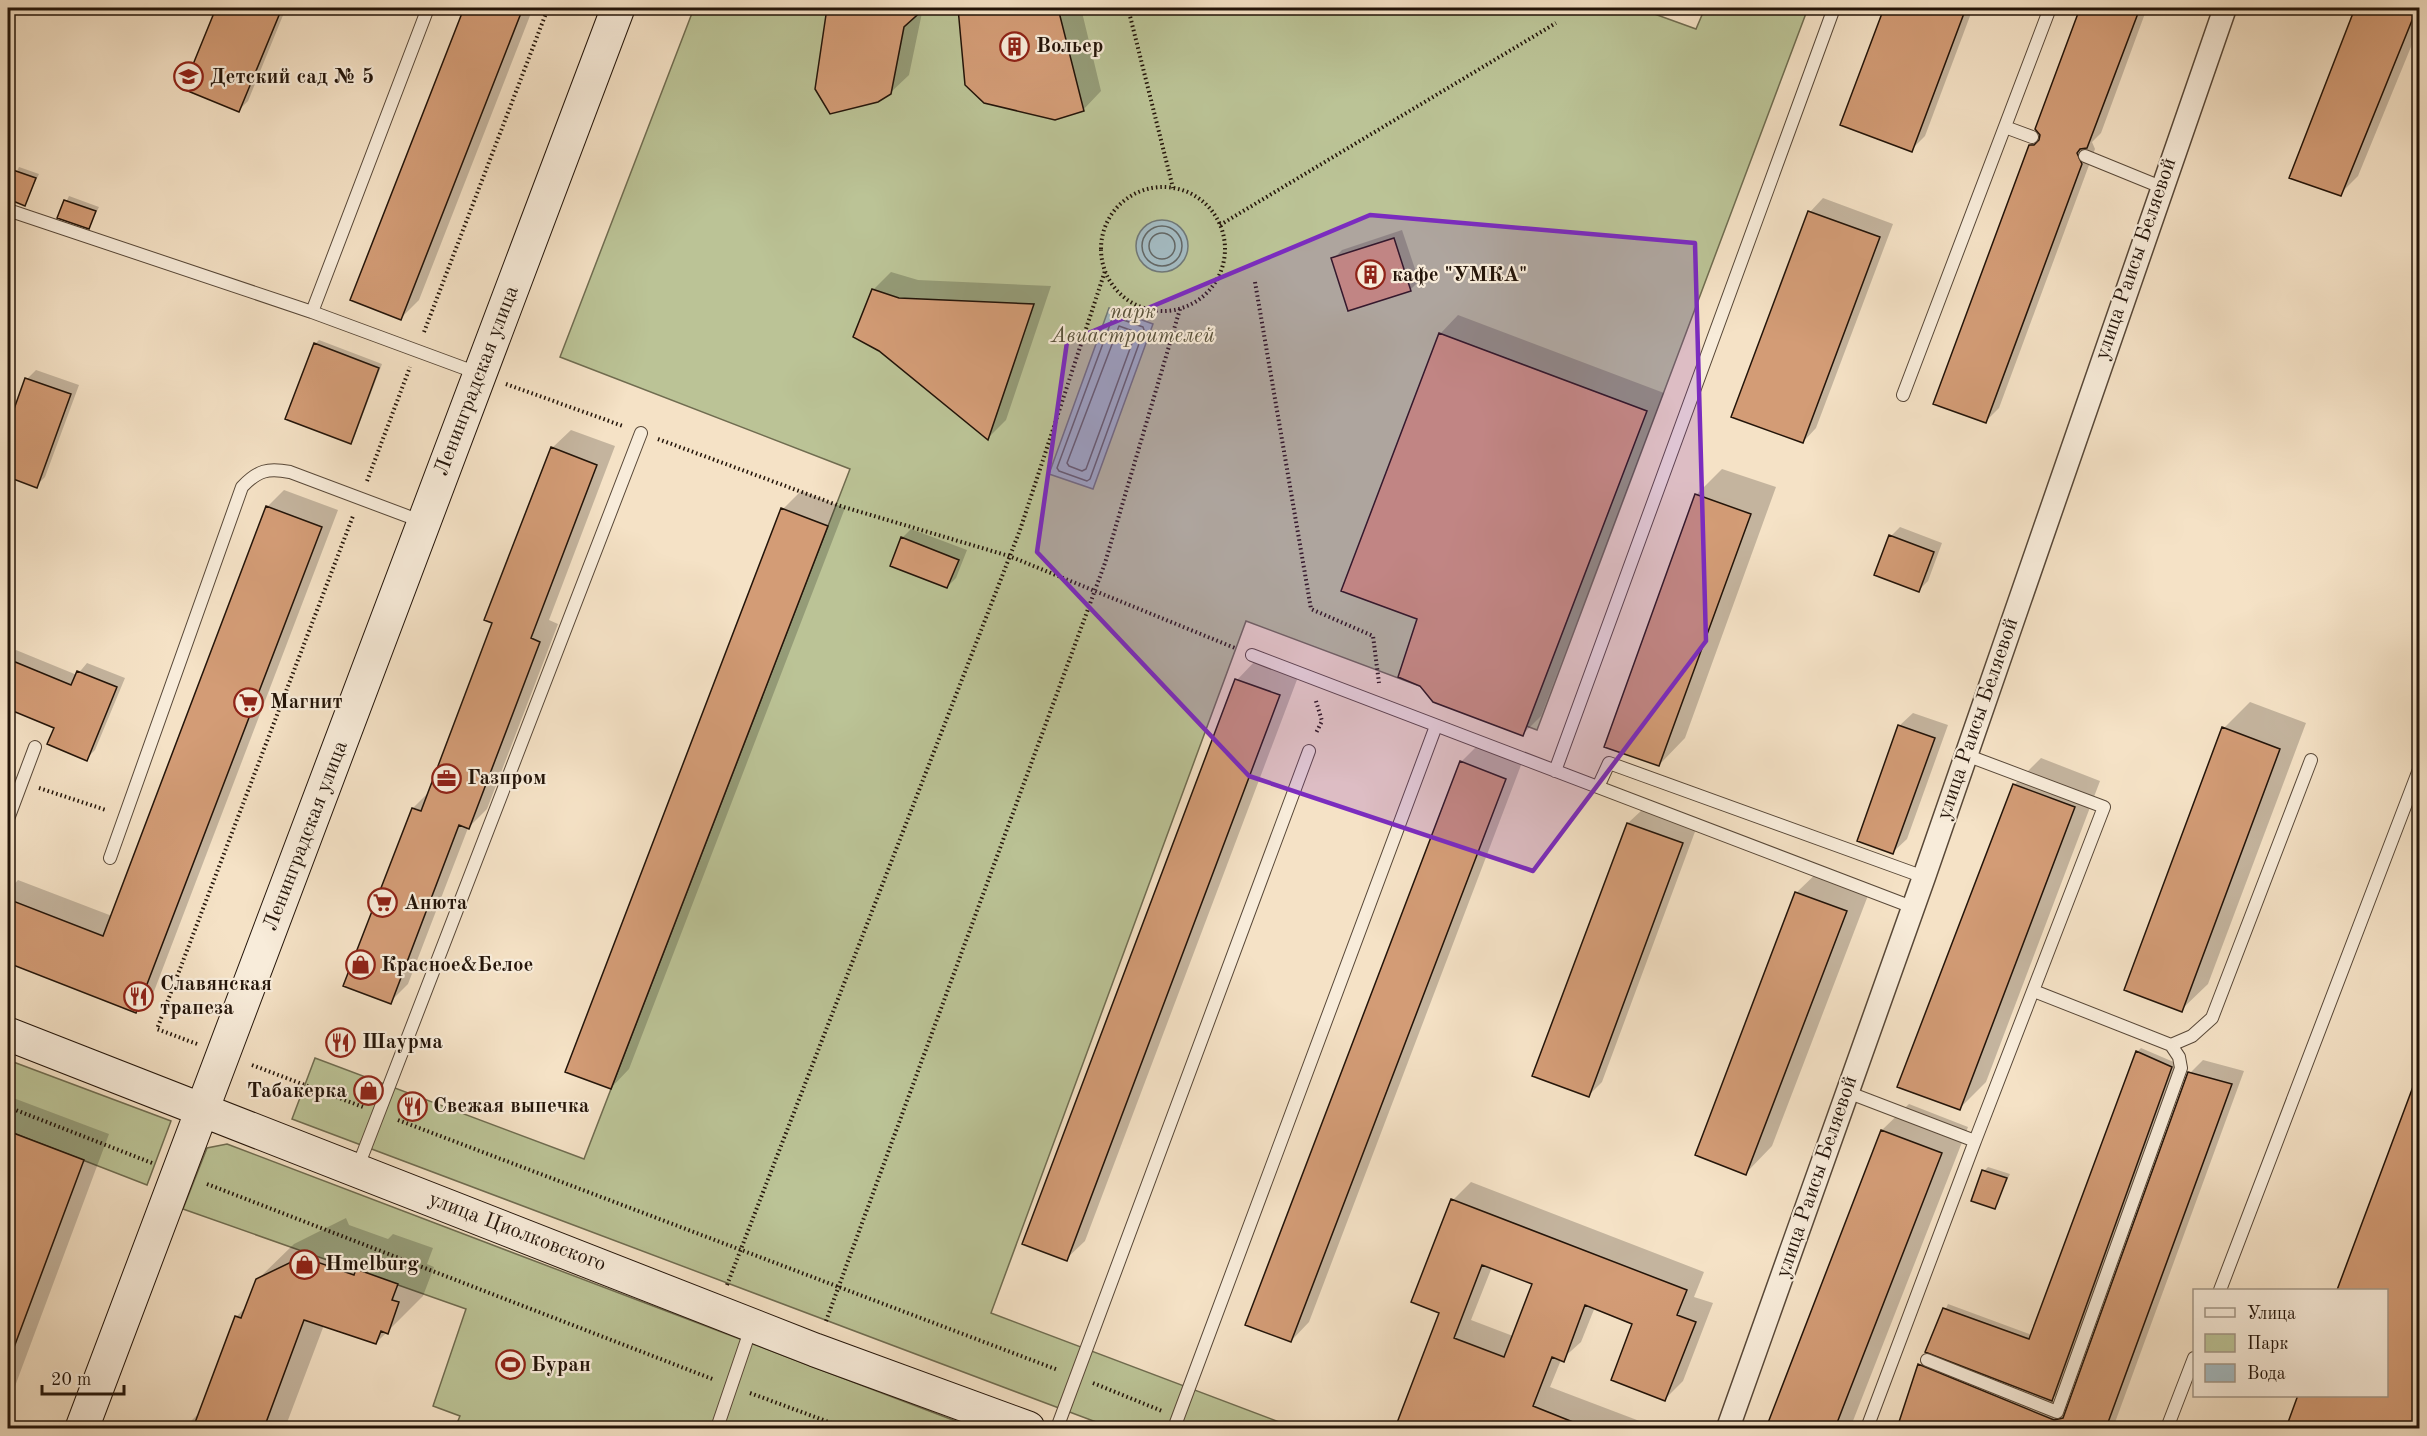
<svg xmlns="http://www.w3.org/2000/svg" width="2427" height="1436" font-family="'Old Standard TT',serif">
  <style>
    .green { fill: #bbc396; stroke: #6f6c50; stroke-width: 1.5 }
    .water { fill: #a3bac1; stroke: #707877; stroke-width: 1.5 }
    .shadow { fill: #0003; fill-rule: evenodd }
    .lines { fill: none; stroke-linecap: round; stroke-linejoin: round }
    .shore { stroke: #636765; stroke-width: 1.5 }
    .building { fill: #d39c76; stroke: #231409; stroke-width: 1.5; fill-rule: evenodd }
    .lane-casing { stroke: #584838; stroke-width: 14 }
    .street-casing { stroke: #584838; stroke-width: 25 }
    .secondary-casing { stroke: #231409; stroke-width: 35 }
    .path { stroke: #231409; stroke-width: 4; stroke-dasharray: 1.5 3; stroke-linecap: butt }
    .lane { stroke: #f8ecda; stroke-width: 12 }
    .street { stroke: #f8ecda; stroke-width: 22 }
    .secondary { stroke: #f8ecda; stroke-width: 33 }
    .marked { fill: #7b2cbf; fill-opacity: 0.2; stroke: #7b2cbf; stroke-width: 4.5; stroke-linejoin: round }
    .labels { text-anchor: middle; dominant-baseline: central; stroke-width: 4.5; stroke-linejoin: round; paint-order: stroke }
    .poi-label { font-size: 21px; font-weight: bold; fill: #231409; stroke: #f8ecda; text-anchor: start }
    .street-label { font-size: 21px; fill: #231409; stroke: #f8ecda }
    .park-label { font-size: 21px; font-style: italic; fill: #58513a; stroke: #f8ecda }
  </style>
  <rect width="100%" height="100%" fill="#f5e2c6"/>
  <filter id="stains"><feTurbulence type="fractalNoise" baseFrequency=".00333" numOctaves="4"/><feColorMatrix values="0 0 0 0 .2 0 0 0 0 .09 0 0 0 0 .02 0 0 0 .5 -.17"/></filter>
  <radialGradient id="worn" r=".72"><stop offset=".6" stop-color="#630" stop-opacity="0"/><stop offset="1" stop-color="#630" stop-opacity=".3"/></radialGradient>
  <path class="green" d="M694,8H1638L1696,29L1705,8H1808L1537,730L1246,621L991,1313L1295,1428H1112L292,1119L315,1058L584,1159L850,469L560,357Z
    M8,1060L171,1121L147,1185L8,1131Z
    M227,1144L974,1428H455L460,1416L433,1406L466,1309L183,1209L207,1148Z"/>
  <path class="water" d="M1136 246a26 26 0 1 1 52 0a26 26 0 1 1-52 0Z
    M1109,308L1153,324L1093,489L1049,474Z"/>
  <path class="shadow" d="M218,8H286L248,101L239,110L185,88Z
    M465,8H533L419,300L401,318L352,299Z
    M828,8H923L909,75L890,93L817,88Z
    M959,8H1081L1101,91L1083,110L966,85Z
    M1886,8H1973L1925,136L1911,150L1842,124Z
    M2081,8H2147L2101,133L2092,142L2095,149L1999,408L1985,422L2030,145L2041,134L2036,129Z
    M2356,8H2420V25L2358,176L2340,194L2291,177Z
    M19,167L39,174L25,204L8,198V190Z
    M69,196L99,207L89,227L59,217Z
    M1823,198L1893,224L1816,428L1803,442L1810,212Z
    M1402,230L1419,281L1410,290L1333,259L1342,250Z
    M891,272L918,280L1051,286L1006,420L988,438L880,350L873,290Z
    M1458,315L1664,393L1541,716L1523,734L1419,618L1440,334Z
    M319,340L382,364L354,438L350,442L315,344Z
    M36,370L79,385L45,477L36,486L8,476V430L27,379Z
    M571,430L615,446L549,620L558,624L487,809L468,828L408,984L390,1002L345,985L413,808L429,792L494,622L552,448Z
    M1722,469L1776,487L1685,738L1659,765L1696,495Z
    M284,490L338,510L153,994L136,1011L8,961V891L18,880L112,916L267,507Z
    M801,491L845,508L629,1069L611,1088L783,509Z
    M1900,527L1942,543L1928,581L1919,590L1891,536Z
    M911,529L967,550L956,578L947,587L892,565L902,538Z
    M16,650L77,675L87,663L125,678L95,750L86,759L56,727L8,707V659Z
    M1255,661L1298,677L1085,1241L1066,1259L1237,680Z
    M2250,702L2306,723L2208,984L2181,1010L2224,728Z
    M1913,713L1948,725L1907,839L1893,852L1899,726Z
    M1479,744L1523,760L1309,1322L1291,1341L1461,762Z
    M2041,758L2100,781L1986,1082L1959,1109L2014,785Z
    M1642,810L1696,829L1602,1082L1588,1096L1628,823Z
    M1823,867L1872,885L1772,1146L1746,1173L1796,893Z
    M2141,1048L2176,1063L2056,1395L2051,1400L2068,1407L2190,1073L2203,1060L2244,1071L2113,1428H1989L1941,1408L1934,1428H1899L1920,1365L1932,1353L1927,1351L1948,1304L2032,1335L2137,1052Z
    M2420,1074V1428H2288L2300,1396H2386V1290H2339Z
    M8,1096L109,1134L8,1405Z
    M1909,1104L1968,1127L1851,1426L1849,1428H1768L1882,1130Z
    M1988,1167L2010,1174L1995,1207L1984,1171Z
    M1471,1182L1704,1272L1694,1297L1713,1303L1683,1381L1665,1399L1634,1323L1595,1307L1581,1342L1561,1360L1550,1387L1658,1428H1396L1441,1312L1453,1200ZM1492,1267L1534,1283L1513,1336L1471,1320Z
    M346,1218L349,1225L388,1239L393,1234L433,1248L427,1264L434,1267L423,1296L376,1343L324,1325L285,1428H188L191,1421L201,1411L237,1316L248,1305L257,1280L294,1244Z"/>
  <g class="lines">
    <path class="shore" d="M1142 246a20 20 0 1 1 40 0a20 20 0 1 1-40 0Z
      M1149 246a13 13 0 1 1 26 0a13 13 0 1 1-26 0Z
      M1115,317L1143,327L1144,330L1090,479L1087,481L1059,471L1057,468L1112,319Z
      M1119,326L1133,331L1135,335L1086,469L1082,471L1069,466L1067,463Z"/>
  </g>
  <path class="building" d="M216,8H282L239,112L183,89Z
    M464,8H523L401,320L350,300Z
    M827,8H925L904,27L891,94L878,102L830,114L815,89Z
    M958,8H1058L1084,111L1055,120L984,103L965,85Z
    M1884,8H1966L1912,152L1840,125Z
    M2080,8H2140L2087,148L2080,149L2077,153L2082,164L1986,423L1933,404L2029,145H2034L2039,140L2040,135L2035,129Z
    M2355,8H2417L2341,196L2289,178Z
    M13,170L36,178L25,206L8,199V185Z
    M64,200L96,211L89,229L57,218Z
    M1808,211L1880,237L1803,443L1731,417Z
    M1394,238L1411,291L1348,311L1331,258Z
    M872,289L899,298L1034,304L988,440L879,351L853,337Z
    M1439,333L1647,411L1523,736L1433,702L1420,686L1398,677L1417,619L1341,591Z
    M314,343L379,368L351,444L285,419Z
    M25,378L71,394L37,488L8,477V426Z
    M551,447L597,465L531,638L540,642L469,829L459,825L391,1004L343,986L412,808L421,811L492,623L484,620Z
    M1695,494L1751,514L1659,766L1604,747Z
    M266,506L322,527L136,1013L8,963V899L103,936Z
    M781,508L828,526L611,1089L565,1072Z
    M1889,535L1934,552L1919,592L1874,575Z
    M901,537L959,560L947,588L890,566Z
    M8,659L71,685L77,671L117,687L87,761L47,744L54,728L8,709Z
    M1235,679L1280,695L1067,1261L1022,1244Z
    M1898,725L1935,738L1893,854L1857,841Z
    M2222,727L2280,749L2182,1012L2124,990Z
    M1460,761L1506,779L1291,1342L1245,1325Z
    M2013,784L2075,807L1960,1110L1897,1087Z
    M1627,823L1683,843L1589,1097L1532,1076Z
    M1795,892L1847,911L1746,1175L1695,1155Z
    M2136,1051L2172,1067L2052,1401L1925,1352L1943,1308L2029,1339Z
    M2188,1072L2232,1084L2106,1428H1897L1918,1364L2054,1420L2063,1418Z
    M2417,1076H2420V1428H2286L2298,1395H2386V1290H2337Z
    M1881,1130L1942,1153L1835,1428H1766Z
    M8,1131L84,1160L10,1358H8Z
    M1982,1170L2007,1178L1995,1209L1971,1201Z
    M1451,1199L1687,1290L1677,1315L1696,1322L1665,1401L1611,1380L1632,1324L1585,1305L1564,1362L1552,1357L1533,1406L1588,1428H1395L1439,1313L1411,1302ZM1482,1265L1532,1284L1504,1357L1454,1338Z
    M310,1253L314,1261L354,1275L356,1269L398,1284L392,1300L399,1302L388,1334L381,1331L376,1344L304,1320L264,1428H193L235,1316L241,1318L256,1279Z"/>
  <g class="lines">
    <defs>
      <path id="lane" d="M2005,127L2032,137
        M2085,156L2161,187
        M8,210L312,312L480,374
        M312,312L428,8
        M1903,395L2050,8
        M1252,655L1912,907
        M1966,755L2104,807L1975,1141
        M1555,771L1834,8
        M1598,787L1609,763L1924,877
        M8,819L35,747
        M110,858L242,487C258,470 268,468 290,472L423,522
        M2034,991L2171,1045L2192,1036L2212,1018L2311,760
        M1847,1092L1975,1141L1867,1428
        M357,1169L641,433
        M2220,1290L2420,767
        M1927,1360L2057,1412L2181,1068L2179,1057L2171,1045
        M717,1428L752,1325
        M1057,1428L1309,751
        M1174,1428L1436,726
        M2167,1428L2194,1358"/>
      <path id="street" d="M1728,1428L1924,877L2225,8"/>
      <path id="secondary" d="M8,1034L815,1350L1028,1428
        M82,1428L618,8"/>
    </defs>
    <use href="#lane" class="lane-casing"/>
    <use href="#street" class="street-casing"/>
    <use href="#secondary" class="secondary-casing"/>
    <path class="path" d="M1128,8L1173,188
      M1101 249a62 62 0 1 1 124 0a62 62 0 1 1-124 0Z
      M1220,225L1556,23
      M1255,282L1311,609L1373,636L1379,683
      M424,332L548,8
      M506,384L623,426
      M658,439L837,505L1009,556L1235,648
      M367,481L410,367
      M1316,701L1322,721L1316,733
      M39,788L106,810
      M197,1044L157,1029L353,516
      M252,1065L363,1107
      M8,1107L152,1163
      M398,1120L1058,1370
      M207,1184L715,1380
      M727,1285L1020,530L1105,271
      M826,1321L1105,563L1180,309
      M1093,1383L1162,1411
      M750,1393L845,1428
      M1197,1424L1207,1428"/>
    <use href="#lane" class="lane"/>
    <use href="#street" class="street"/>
    <use href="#secondary" class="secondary"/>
  </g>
  <path class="marked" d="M1370,215L1695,243L1706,641L1533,871L1249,776L1037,552L1067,342Z"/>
  <defs>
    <symbol id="building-ring" viewBox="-11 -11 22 22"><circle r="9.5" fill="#f8ecda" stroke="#8f2418" stroke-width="1.5"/><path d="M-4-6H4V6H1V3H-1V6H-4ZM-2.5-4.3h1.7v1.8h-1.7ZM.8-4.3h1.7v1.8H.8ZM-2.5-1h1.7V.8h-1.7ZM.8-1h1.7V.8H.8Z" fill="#8f2418"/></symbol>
    <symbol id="school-ring" viewBox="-11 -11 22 22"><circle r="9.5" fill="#f8ecda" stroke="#8f2418" stroke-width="1.5"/><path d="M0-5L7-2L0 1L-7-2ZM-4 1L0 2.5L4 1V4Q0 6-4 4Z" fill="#8f2418"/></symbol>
    <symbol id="supermarket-ring" viewBox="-11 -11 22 22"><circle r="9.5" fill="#f8ecda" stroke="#8f2418" stroke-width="1.5"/><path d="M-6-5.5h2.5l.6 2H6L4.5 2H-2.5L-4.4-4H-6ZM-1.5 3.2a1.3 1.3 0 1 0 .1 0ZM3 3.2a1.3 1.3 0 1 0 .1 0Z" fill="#8f2418"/></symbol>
    <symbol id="office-ring" viewBox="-11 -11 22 22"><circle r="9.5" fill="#f8ecda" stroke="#8f2418" stroke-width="1.5"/><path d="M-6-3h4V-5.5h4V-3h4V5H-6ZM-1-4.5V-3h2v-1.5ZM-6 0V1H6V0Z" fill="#8f2418"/></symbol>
    <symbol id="shop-ring" viewBox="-11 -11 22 22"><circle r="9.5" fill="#f8ecda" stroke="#8f2418" stroke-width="1.5"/><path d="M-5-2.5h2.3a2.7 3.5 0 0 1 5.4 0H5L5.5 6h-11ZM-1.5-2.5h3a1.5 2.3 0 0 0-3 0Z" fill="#8f2418"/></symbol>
    <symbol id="restaurant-ring" viewBox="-11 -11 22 22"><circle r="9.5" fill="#f8ecda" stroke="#8f2418" stroke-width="1.5"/><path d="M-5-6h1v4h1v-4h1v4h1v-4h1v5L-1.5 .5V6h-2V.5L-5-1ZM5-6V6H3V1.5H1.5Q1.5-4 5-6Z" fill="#8f2418"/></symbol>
    <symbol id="stadium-ring" viewBox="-11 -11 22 22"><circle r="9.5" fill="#f8ecda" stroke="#8f2418" stroke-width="1.5"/><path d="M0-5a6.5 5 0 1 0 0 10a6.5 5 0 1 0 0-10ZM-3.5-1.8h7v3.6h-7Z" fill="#8f2418"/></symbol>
  </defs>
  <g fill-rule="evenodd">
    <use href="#building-ring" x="998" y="30" width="33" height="33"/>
    <use href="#school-ring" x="172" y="60" width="33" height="33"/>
    <use href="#building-ring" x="1354" y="258" width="33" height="33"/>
    <use href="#supermarket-ring" x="232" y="686" width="33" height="33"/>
    <use href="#office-ring" x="430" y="762" width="33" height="33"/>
    <use href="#supermarket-ring" x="366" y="886" width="33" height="33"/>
    <use href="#shop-ring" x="344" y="948" width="33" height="33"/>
    <use href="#restaurant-ring" x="122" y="980" width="33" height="33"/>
    <use href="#restaurant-ring" x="324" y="1026" width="33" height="33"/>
    <use href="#shop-ring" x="352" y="1074" width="33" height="33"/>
    <use href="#restaurant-ring" x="396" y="1090" width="33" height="33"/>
    <use href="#shop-ring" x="288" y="1248" width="33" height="33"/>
    <use href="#stadium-ring" x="494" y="1348" width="33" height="33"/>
  </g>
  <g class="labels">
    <g class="poi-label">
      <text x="1036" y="46">Вольер</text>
      <text x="210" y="77">Детский сад № 5</text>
      <text x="1392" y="275">кафе "УМКА"</text>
      <text x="270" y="702">Магнит</text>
      <text x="467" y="778">Газпром</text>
      <text x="404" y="903">Анюта</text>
      <text x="381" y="965">Красное&amp;Белое</text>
      <text x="160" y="984">Славянская<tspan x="160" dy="24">трапеза</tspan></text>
      <text x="362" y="1042">Шаурма</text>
      <text x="347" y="1091" text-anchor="end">Табакерка</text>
      <text x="433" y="1106">Свежая выпечка</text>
      <text x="325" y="1264">Hmelburg</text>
      <text x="531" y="1365">Буран</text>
    </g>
    <g class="street-label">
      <text transform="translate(2136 259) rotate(-71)">улица Раисы Беляевой</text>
      <text transform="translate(477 381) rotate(-69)">Ленинградская улица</text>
      <text transform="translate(1978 719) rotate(-71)">улица Раисы Беляевой</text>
      <text transform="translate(306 836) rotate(-69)">Ленинградская улица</text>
      <text transform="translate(1817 1177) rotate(-71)">улица Раисы Беляевой</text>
      <text transform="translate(517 1232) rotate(21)">улица Циолковского</text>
    </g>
    <g class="park-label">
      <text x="1133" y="312">парк<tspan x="1133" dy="24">Авиастроителей</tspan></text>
    </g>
  </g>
  <rect width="2427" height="1436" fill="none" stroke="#f5e2c6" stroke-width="30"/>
  <rect x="9" y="9" width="2409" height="1418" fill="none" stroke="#231409" stroke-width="3"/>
  <rect x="15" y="15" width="2397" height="1406" fill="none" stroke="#231409" stroke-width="1.5"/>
  <rect x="2193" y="1289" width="195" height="108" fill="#f8ecda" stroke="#a39686" stroke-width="1.5"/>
  <rect x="2205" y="1308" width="30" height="9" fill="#f8ecda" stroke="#a39686" stroke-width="1.5"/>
  <text x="2247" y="1319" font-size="18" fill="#231409">Улица</text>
  <rect x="2205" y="1334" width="30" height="18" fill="#bbc396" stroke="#a39686" stroke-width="1.5"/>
  <text x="2247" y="1349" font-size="18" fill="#231409">Парк</text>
  <rect x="2205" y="1364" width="30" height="18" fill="#a3bac1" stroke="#a39686" stroke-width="1.5"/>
  <text x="2247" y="1379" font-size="18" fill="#231409">Вода</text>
  <path d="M42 1385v9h82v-9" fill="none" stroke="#231409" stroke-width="3"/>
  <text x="51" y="1385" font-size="18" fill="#231409" stroke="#f8ecda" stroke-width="4.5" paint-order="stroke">20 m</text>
  <rect width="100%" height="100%" filter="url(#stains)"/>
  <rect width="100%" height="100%" fill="url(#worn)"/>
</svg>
